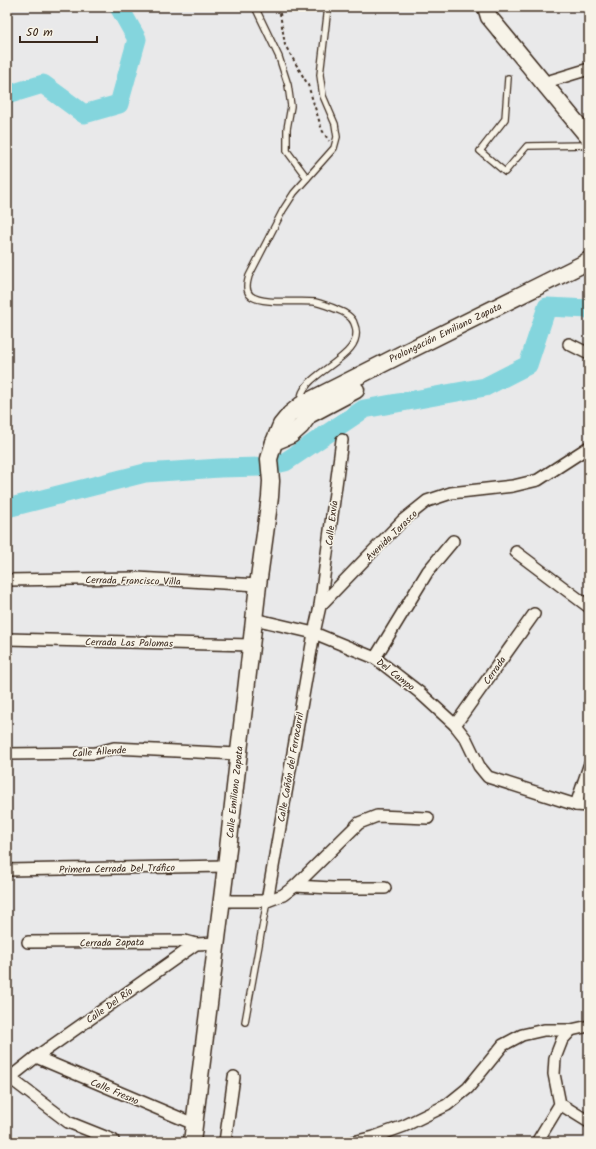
<svg xmlns="http://www.w3.org/2000/svg" width="596" height="1149" font-family="Kalam,sans-serif">
  <rect width="100%" height="100%" fill="#e9e9ea"/>
  <filter id="ink" filterUnits="userSpaceOnUse"><feTurbulence type="fractalNoise" baseFrequency=".025" numOctaves="2"/><feDisplacementMap in="SourceGraphic" scale="8" xChannelSelector="R" yChannelSelector="G"/><feConvolveMatrix kernelMatrix="1 2 1 2 8 2 1 2 1" color-interpolation-filters="sRGB"/></filter>
  <g filter="url(#ink)">
    <g fill="none" stroke-linecap="round" stroke-linejoin="round">
      <g stroke="#84d5dd" stroke-width="19">
        <path d="M7 95 43 84 84 114 119 104 137 39 119 7"/>
        <path d="M7 508 145 473 220 468 262 467 285 462 364 409 485 387 528 365 547 307 589 309"/>
      </g>
      <defs>
        <g id="lane">
          <path d="M255 7 279 57 288 85 291 106 287 129V151L307 178"/>
          <path d="M508 78 505 119 480 151 505 172 527 146 589 145"/>
          <path d="M301 403C296 372 370 359 354 323 352 317 344 312 338 310 331 307 323 304 315 302 299 300 263 305 251 296 245 291 247 283 249 276L283 210 294 193 334 148 337 137 335 124 323 96 320 75 328 7"/>
          <path d="M245 1022 267 901"/>
        </g>
        <g id="street">
          <path d="M543 83 589 69"/>
          <path d="M569 344 589 354"/>
          <path d="M516 552 589 607"/>
          <path d="M7 580 137 578 258 585"/>
          <path d="M320 606 342 440"/>
          <path d="M254 619 314 633 375 658 419 692 455 725 466 739 479 766 488 777 576 805 589 806"/>
          <path d="M7 639 251 645"/>
          <path d="M375 658 428 571 453 541"/>
          <path d="M455 725 534 614"/>
          <path d="M7 754 95 753 114 748 238 754"/>
          <path d="M576 805 589 766"/>
          <path d="M7 870 226 866"/>
          <path d="M295 886 332 888H385"/>
          <path d="M222 901H267L283 895 295 886 359 823 377 816 428 818"/>
          <path d="M267 901 314 633 320 606 402 521 427 501 451 493 513 486 538 480 589 447"/>
          <path d="M28 942 185 941 196 944"/>
          <path d="M36 1057 194 1124"/>
          <path d="M10 1078 68 1122 113 1140"/>
          <path d="M7 1080 36 1057 196 944 217 943"/>
          <path d="M560 1104 589 1122"/>
          <path d="M225 1142 234 1077"/>
          <path d="M353 1142 374 1137 404 1126 447 1105 468 1088 503 1045 522 1035 544 1030H571L589 1026"/>
          <path d="M537 1142 560 1104 554 1074 555 1058 562 1040 571 1030"/>
        </g>
        <g id="secondary">
          <path d="M486 7 489 17 589 138"/>
          <path d="M274 442 291 435 301 426 309 415 356 390"/>
          <path d="M192 1142 226 866 258 585 270 497 271 481 269 459 274 442 281 425 290 414 301 405 400 355 583 264 589 260"/>
        </g>
      </defs>
      <use href="#lane" stroke="#3b2a1e" stroke-width="8"/>
      <use href="#street" stroke="#3b2a1e" stroke-width="14"/>
      <use href="#secondary" stroke="#3b2a1e" stroke-width="19"/>
      <path stroke="#3b2a1e" stroke-width="2" stroke-dasharray="3 3" stroke-linecap="butt" d="M279 7 285 45 308 85 322 130 329 141"/>
      <use href="#lane" stroke="#f7f3e8" stroke-width="5.5"/>
      <use href="#street" stroke="#f7f3e8" stroke-width="11"/>
      <use href="#secondary" stroke="#f7f3e8" stroke-width="16"/>
    </g>
  </g>
  <g text-anchor="middle" stroke-width="3" stroke-linejoin="round" paint-order="stroke">
    <g font-size="10" fill="#3b2a1e" stroke="#f7f3e8">
      <text transform="translate(445 332) rotate(-26)" y="4">Prolongación Emiliano Zapata</text>
      <text transform="translate(331 523) rotate(-83)" y="4">Calle Exvía</text>
      <text transform="translate(391 535) rotate(-44)" y="4">Avenida Tarasco</text>
      <text transform="translate(133 580) rotate(1)" y="4">Cerrada Francisco Villa</text>
      <text transform="translate(129 642) rotate(1)" y="4">Cerrada Las Palomas</text>
      <text transform="translate(494 670) rotate(-55)" y="4">Cerrada</text>
      <text transform="translate(396 674) rotate(38)" y="4">Del Campo</text>
      <text transform="translate(99 751) rotate(-4)" y="4">Calle Allende</text>
      <text transform="translate(290 767) rotate(-80)" y="4">Calle Cañón del Ferrocarril</text>
      <text transform="translate(234 792) rotate(-84)" y="4">Calle Emiliano Zapata</text>
      <text transform="translate(117 868) rotate(-1)" y="4">Primera Cerrada Del Tráfico</text>
      <text transform="translate(112 942) rotate(-1)" y="4">Cerrada Zapata</text>
      <text transform="translate(109 1005) rotate(-35)" y="4">Calle Del Río</text>
      <text transform="translate(115 1091) rotate(23)" y="4">Calle Fresno</text>
    </g>
  </g>
  <rect width="596" height="1149" fill="none" stroke="#f7f3e8" stroke-width="24"/>
  <rect x="12" y="12" width="572" height="1125" fill="none" stroke="#3b2a1e" stroke-width="1.5" filter="url(#ink)"/>
  <path d="M20 36v6h77v-6" fill="none" stroke="#3b2a1e" stroke-width="2"/>
  <text x="26" y="36" font-size="12" fill="#3b2a1e" stroke="#f7f3e8" stroke-width="3" paint-order="stroke">50 m</text>
</svg>
